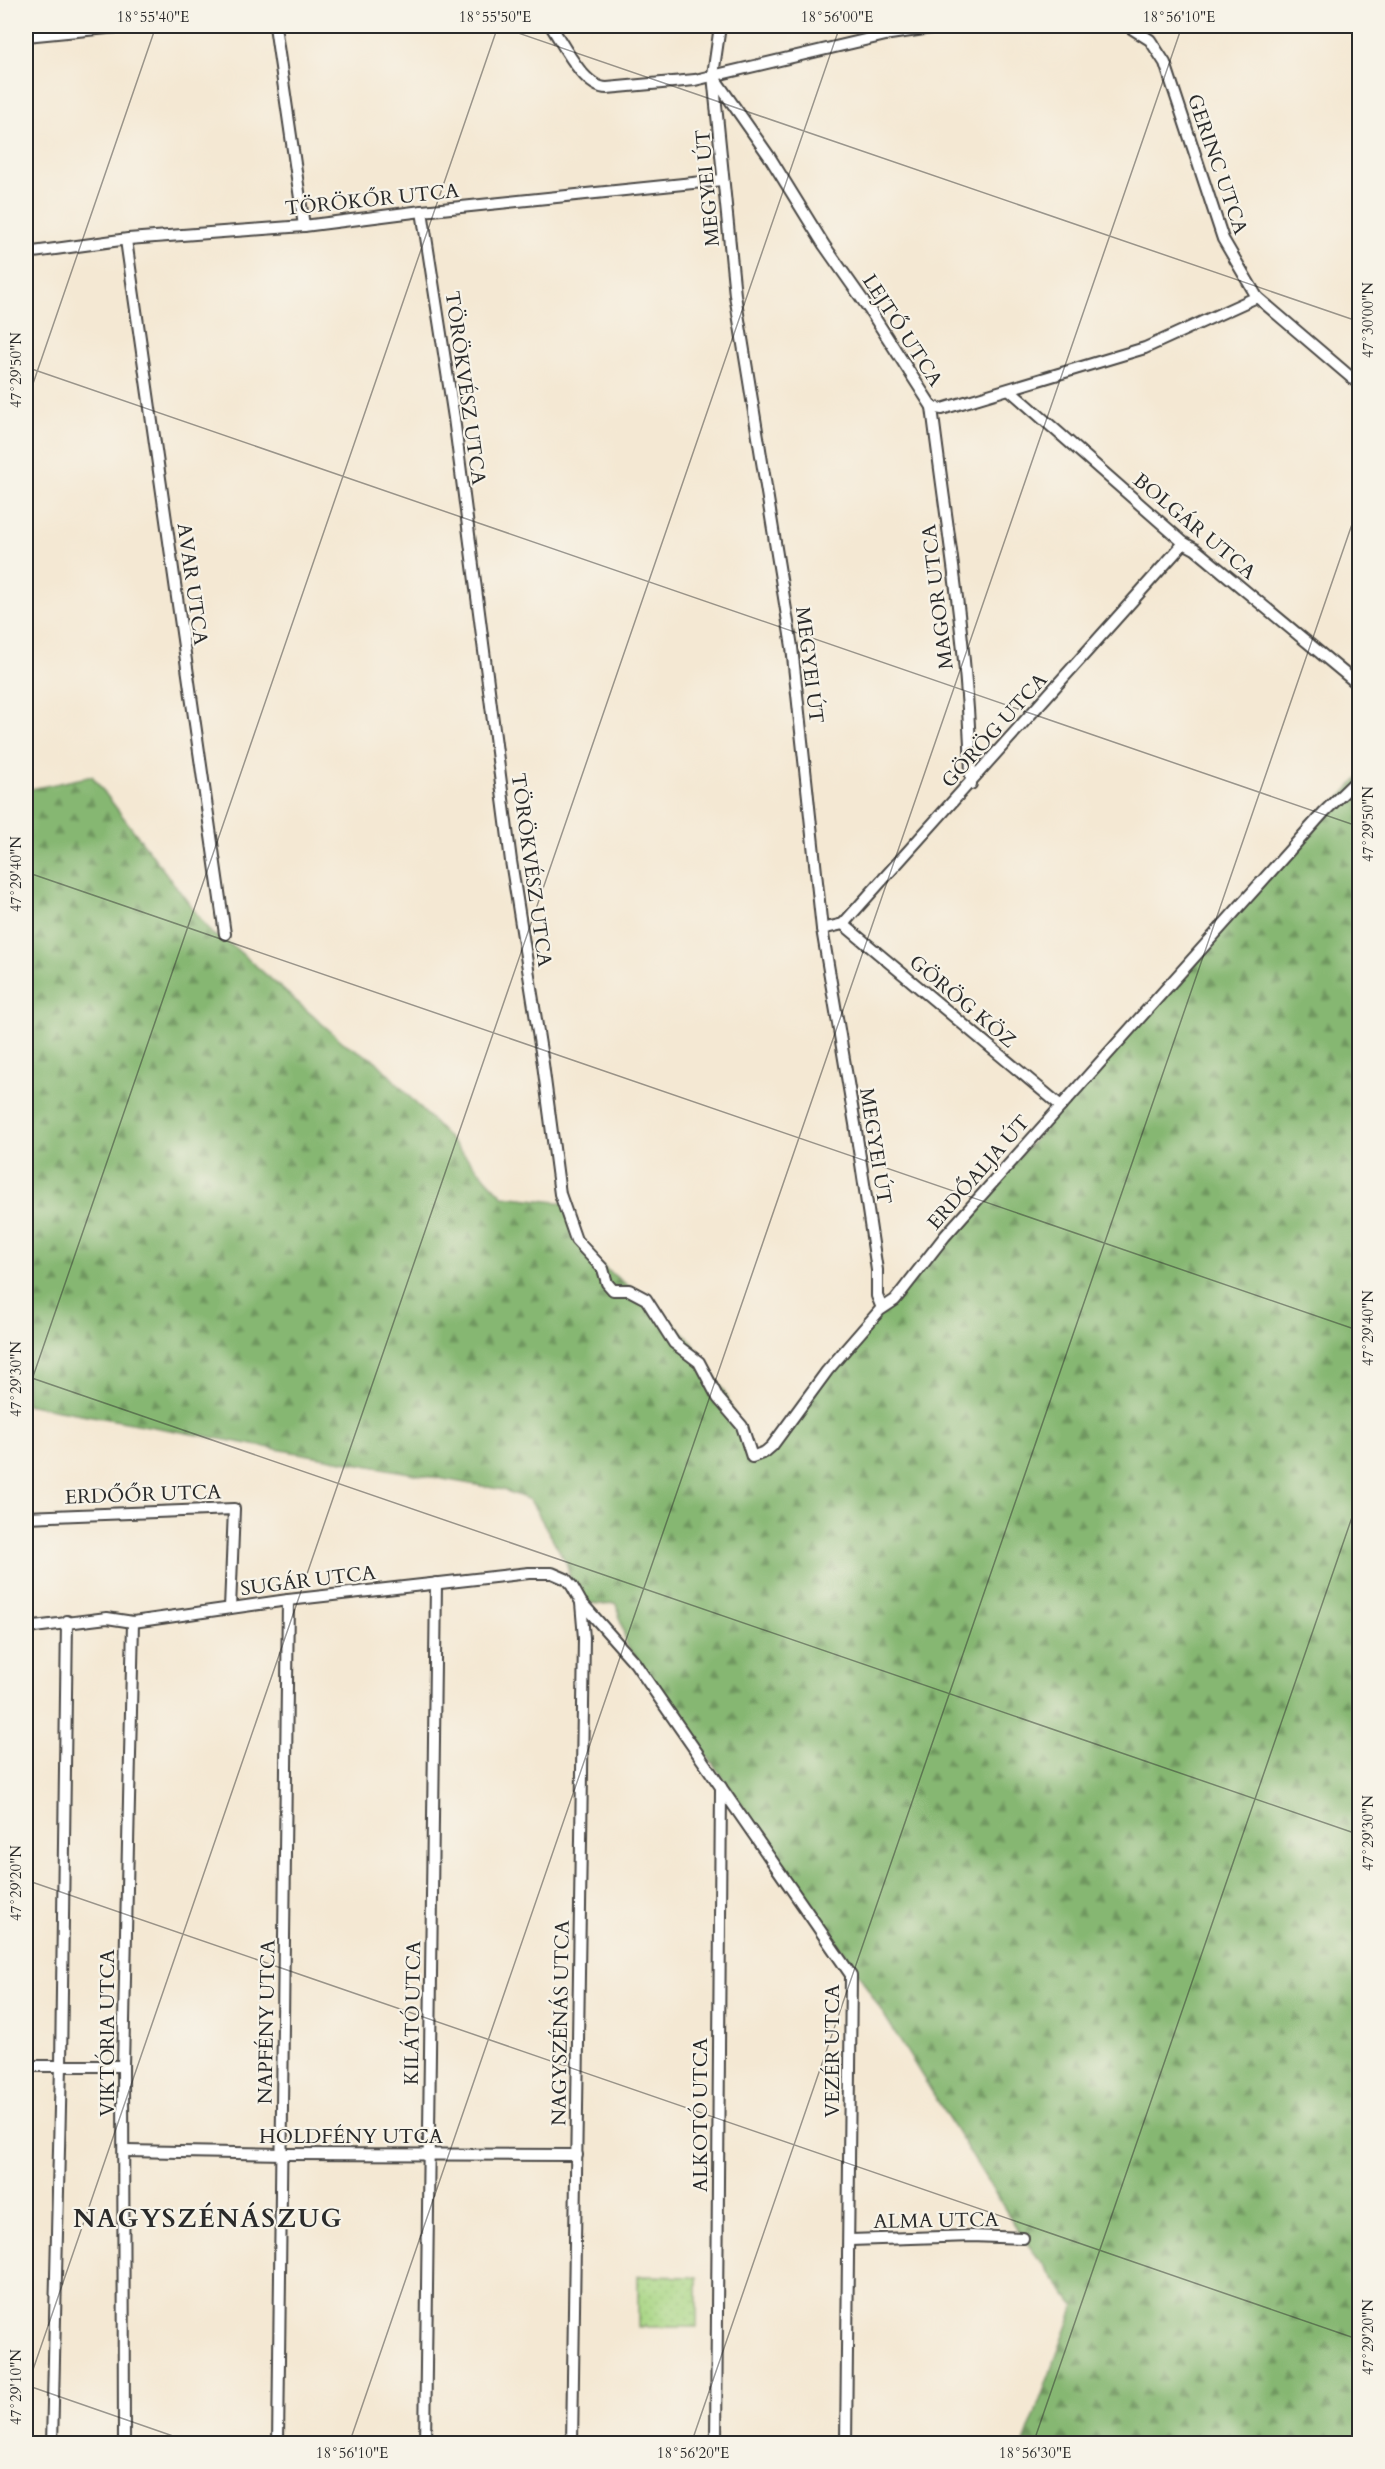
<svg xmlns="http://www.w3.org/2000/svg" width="1385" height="2469" font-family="Cardo,serif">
  <defs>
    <pattern id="grass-dots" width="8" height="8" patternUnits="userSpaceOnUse" patternTransform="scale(1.5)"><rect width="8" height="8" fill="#a8d684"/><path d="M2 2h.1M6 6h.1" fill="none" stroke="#91b872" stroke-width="1.8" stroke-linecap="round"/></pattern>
    <pattern id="forest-firs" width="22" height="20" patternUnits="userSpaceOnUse" patternTransform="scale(1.5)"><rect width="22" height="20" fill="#86b772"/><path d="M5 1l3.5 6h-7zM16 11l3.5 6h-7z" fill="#6e955e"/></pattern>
  </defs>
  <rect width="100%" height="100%" fill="#f7f3e8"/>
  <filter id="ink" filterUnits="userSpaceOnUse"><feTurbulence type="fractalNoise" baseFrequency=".0167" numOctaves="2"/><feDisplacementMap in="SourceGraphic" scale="12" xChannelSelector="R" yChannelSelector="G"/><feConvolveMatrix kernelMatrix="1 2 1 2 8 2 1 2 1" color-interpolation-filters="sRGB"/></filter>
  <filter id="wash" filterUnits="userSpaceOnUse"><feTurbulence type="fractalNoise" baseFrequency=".008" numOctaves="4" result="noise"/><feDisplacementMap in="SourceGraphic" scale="24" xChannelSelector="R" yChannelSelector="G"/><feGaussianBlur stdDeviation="1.35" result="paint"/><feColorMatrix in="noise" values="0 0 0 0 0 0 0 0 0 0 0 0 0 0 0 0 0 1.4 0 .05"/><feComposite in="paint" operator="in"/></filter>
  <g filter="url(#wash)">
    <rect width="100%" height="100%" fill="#f4e8d3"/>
    <path fill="url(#grass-dots)" stroke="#6a8058" stroke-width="1.5" d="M638 2276 697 2277V2327H638Z"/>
    <path fill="url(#forest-firs)" stroke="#58714e" stroke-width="1.5" d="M92 776 212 934 233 946 344 1043 376 1061 503 1196 565 1203 570 1222 592 1259 656 1306 691 1341 725 1393 753 1457 760 1455 827 1371 1359 777V2443H1024L1075 2306 1023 2238 856 1970 732 1790 627 1646 616 1603 600 1604 581 1602 572 1586 566 1562 530 1500 504 1490 26 1404V790Z"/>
  </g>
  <g filter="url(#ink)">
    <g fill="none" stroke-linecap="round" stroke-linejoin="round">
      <defs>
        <g id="minor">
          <path d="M275 26 304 226"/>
          <path d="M551 26C563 44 584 88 607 88L695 80 890 34 938 27"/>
          <path d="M720 26 713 75 735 295 792 647 822 929 855 1124 877 1270V1296L882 1308"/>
          <path d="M1128 26 1150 40 1165 63 1223 239 1257 297 1360 385"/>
          <path d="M26 36 128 26"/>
          <path d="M713 76 769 156 824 245 869 309 932 407 942 409 1145 348 1257 297"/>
          <path d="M422 211 454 418 511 861 543 1064 560 1194 576 1240 603 1269 607 1283 613 1290H629L646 1299 674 1343 699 1362 718 1398 742 1426 752 1457 765 1452 772 1446 827 1371 880 1310 895 1300 945 1236 1324 812 1360 777"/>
          <path d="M126 240 225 934"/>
          <path d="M26 253 128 239 304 226 422 211 722 180"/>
          <path d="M1010 390 1184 543 1195 549 1360 686"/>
          <path d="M932 407C947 532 970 658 971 784"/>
          <path d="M843 924 1061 1106"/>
          <path d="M822 929 843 924 1184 543"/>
          <path d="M26 1517 234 1509 230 1608"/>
          <path d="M26 1628 107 1618 133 1622 288 1600 529 1573H552L566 1579 572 1586 581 1602 635 1663 851 1975 846 2444"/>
          <path d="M26 2066H123"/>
          <path d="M125 2151 283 2154 577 2155"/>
          <path d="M850 2240 972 2236 1023 2238"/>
          <path d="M52 2444 61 2065 67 1621"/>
          <path d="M124 2444 123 2066 133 1622"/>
          <path d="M278 2444 288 1600"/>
          <path d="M425 2444 436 1583"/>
          <path d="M572 2444 584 1638 581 1603"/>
          <path d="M716 2444 721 1787"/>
        </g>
      </defs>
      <use href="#minor" stroke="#494744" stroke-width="14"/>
      <use href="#minor" stroke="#fff" stroke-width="10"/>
    </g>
  </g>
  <path fill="none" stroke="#2b2b2b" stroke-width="1.5" stroke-opacity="0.45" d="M498 26 1360 322M26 367 1360 827M26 404 156 26M26 872 1360 1331M26 1376 1360 1835M26 1397 498 26M26 1880 1360 2340M26 2385 196 2444M26 2390 840 26M349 2444 1182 26M691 2444 1360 501M1033 2444 1360 1494"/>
  <g text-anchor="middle" stroke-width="4.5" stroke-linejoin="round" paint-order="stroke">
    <g font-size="20" fill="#2b2b2b" stroke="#f7f3e8">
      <text transform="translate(1218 164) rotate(71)" y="7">GERINC UTCA</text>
      <text transform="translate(707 188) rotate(-95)" y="7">MEGYEI ÚT</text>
      <text transform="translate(372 199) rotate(-6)" y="7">TÖRÖKŐR UTCA</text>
      <text transform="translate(903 330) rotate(57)" y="7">LEJTŐ UTCA</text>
      <text transform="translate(466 388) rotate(82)" y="7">TÖRÖKVÉSZ UTCA</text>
      <text transform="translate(1195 526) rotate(40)" y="7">BOLGÁR UTCA</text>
      <text transform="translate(193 584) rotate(82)" y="7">AVAR UTCA</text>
      <text transform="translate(937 597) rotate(-97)" y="7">MAGOR UTCA</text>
      <text transform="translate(810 665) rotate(83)" y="7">MEGYEI ÚT</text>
      <text transform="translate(994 730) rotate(-48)" y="7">GÖRÖG UTCA</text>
      <text transform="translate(532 870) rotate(82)" y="7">TÖRÖKVÉSZ UTCA</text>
      <text transform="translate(963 1001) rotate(40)" y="7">GÖRÖG KÖZ</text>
      <text transform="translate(876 1146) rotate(81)" y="7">MEGYEI ÚT</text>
      <text transform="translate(978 1172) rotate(-49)" y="7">ERDŐALJA ÚT</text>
      <text transform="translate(143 1494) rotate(-2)" y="7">ERDŐŐR UTCA</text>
      <text transform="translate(308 1580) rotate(-7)" y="7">SUGÁR UTCA</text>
      <text transform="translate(412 2013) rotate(-89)" y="7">KILÁTÓ UTCA</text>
      <text transform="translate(266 2022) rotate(-89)" y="7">NAPFÉNY UTCA</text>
      <text transform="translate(560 2023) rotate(-89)" y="7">NAGYSZÉNÁS UTCA</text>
      <text transform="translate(107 2033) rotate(-90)" y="7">VIKTÓRIA UTCA</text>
      <text transform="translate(832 2051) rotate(-90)" y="7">VEZÉR UTCA</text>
      <text transform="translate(700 2115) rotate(-90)" y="7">ALKOTÓ UTCA</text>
      <text x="351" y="2143">HOLDFÉNY UTCA</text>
      <text transform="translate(936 2220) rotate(-1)" y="7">ALMA UTCA</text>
    </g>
    <g font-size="26" font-weight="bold" letter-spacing="1.5" fill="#2b2b2b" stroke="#f7f3e8">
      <text x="208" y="2227">NAGYSZÉNÁSZUG</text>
    </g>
  </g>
  <rect width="1385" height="2469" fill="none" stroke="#f7f3e8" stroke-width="66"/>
  <rect x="33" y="33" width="1319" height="2403" fill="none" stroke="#2b2b2b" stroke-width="2"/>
  <g font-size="15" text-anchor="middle" fill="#2b2b2b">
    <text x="153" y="22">18°55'40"E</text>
    <text x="495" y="22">18°55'50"E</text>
    <text x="837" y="22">18°56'00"E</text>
    <text x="1179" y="22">18°56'10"E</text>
    <text transform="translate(1368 320) rotate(-90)" y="5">47°30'00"N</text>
    <text transform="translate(16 370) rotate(-90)" y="5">47°29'50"N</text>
    <text transform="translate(1368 824) rotate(-90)" y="5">47°29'50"N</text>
    <text transform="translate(16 874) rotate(-90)" y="5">47°29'40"N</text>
    <text transform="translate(1368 1328) rotate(-90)" y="5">47°29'40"N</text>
    <text transform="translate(16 1379) rotate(-90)" y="5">47°29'30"N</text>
    <text transform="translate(1368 1833) rotate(-90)" y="5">47°29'30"N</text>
    <text transform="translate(16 1883) rotate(-90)" y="5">47°29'20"N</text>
    <text transform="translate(1368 2337) rotate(-90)" y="5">47°29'20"N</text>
    <text transform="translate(16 2387) rotate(-90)" y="5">47°29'10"N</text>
    <text x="352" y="2458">18°56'10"E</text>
    <text x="693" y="2458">18°56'20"E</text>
    <text x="1035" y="2458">18°56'30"E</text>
  </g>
</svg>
